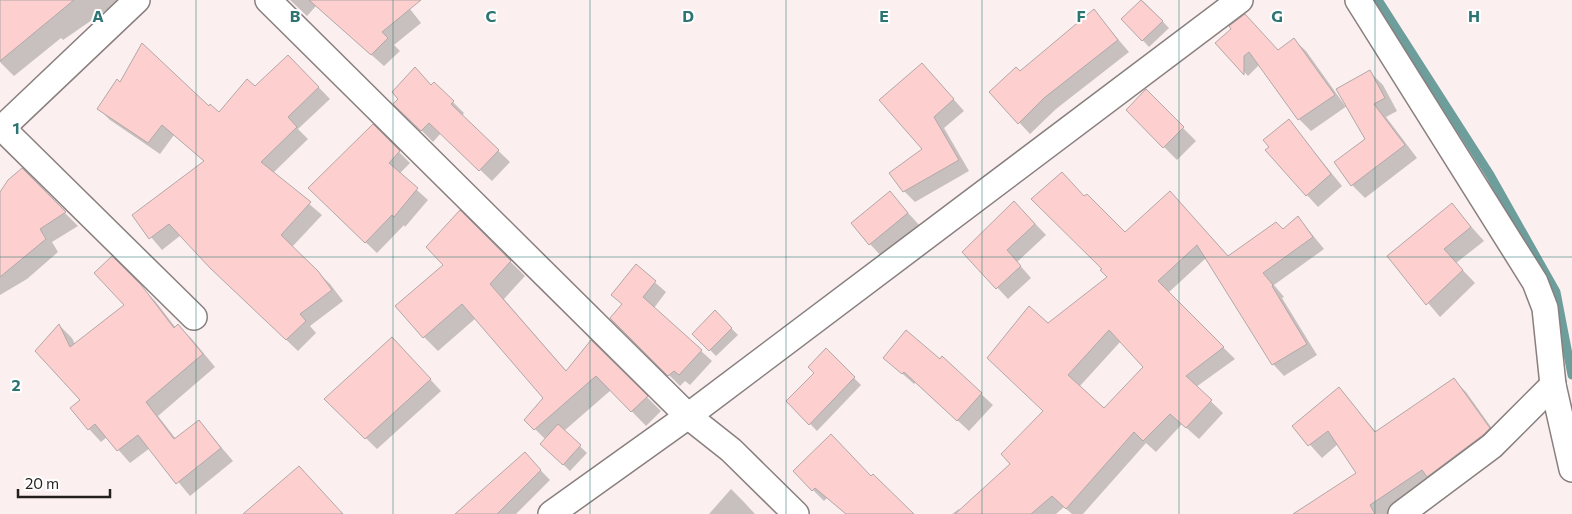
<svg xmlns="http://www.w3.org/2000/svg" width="1572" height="514" font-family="Commissioner,sans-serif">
  <rect width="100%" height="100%" fill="#fbf0ef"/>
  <g fill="#0003" fill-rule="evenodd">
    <path d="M0 0H121L63 40 61 38 14 76 0 62Z"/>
    <path d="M290 0H403L421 23 394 45 400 51 384 66 316 6 307 16Z"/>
    <path d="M1143 1 1169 28 1149 47 1123 19Z"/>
    <path d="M1094 11 1129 52 1056 109 1030 134 991 92 1020 72Z"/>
    <path d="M1294 40 1306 51 1346 107 1370 72 1383 85 1397 111 1386 117 1417 158 1365 198 1352 185 1366 139 1347 106 1311 131 1299 119 1259 65 1248 76 1217 43 1279 51Z"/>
    <path d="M300 68 330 99 298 129 308 139 273 173 322 215 292 247 330 284 343 301 310 326 316 333 298 351 223 280 181 235 162 250 133 216 205 162 174 135 160 154 110 120 99 109 121 84 209 108 219 113 255 88Z"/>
    <path d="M933 76 964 111 944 128 969 171 915 202 904 191 924 150Z"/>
    <path d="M432 86 453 102 464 113 462 116 510 162 492 181 441 133 433 142 395 104Z"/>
    <path d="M1146 91 1196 141 1177 160 1127 110Z"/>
    <path d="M1289 121 1342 186 1318 207 1307 195Z"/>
    <path d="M373 126 410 163 399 174 428 200 405 227 404 225 377 253 320 199Z"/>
    <path d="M22 170 78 226 52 242 58 252 27 279 0 295V194Z"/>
    <path d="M890 193 920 226 882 257 870 244Z"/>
    <path d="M1085 197 1125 234 1182 205 1229 257 1283 231 1298 217 1324 249 1274 285 1284 297 1282 298 1317 355 1284 376 1273 364 1206 258 1168 293 1235 359 1196 387 1223 413 1199 439 1182 424 1156 452 1146 443 1083 514H1072L1064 507 1056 514H952L959 509 960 511 1012 464 1045 411 1048 324 1109 277 1104 269ZM1121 341 1145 367 1104 409 1079 387Z"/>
    <path d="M1452 205 1484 241 1456 263 1475 283 1440 317 1389 257Z"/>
    <path d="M460 212 525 276 504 299 567 372 591 342 661 411 646 426 611 390 564 431 587 453 570 471 542 444 546 440 526 420 545 398 476 318 438 351 424 337Z"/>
    <path d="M1025 213 1046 235 1017 262 1031 278 1008 299 964 252Z"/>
    <path d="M112 258 155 301 176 328 178 326 191 338 215 367 158 416 176 439 199 421 233 461 190 496 150 448 130 463 107 437 101 442 89 429 59 325 72 338 75 344 126 305Z"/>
    <path d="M636 266 666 292 654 308 712 361 690 385 685 381 680 386 612 318 623 305Z"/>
    <path d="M715 312 738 335 716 356 694 334Z"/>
    <path d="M403 350 441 391 377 449 326 399Z"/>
    <path d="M826 350 861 385 817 431 788 401 816 373Z"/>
    <path d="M942 358 993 405 969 431 916 382 914 384 896 368 940 360Z"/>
    <path d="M1454 380 1466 392 1501 441 1387 514H1293L1357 474 1338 444 1322 458 1293 426 1339 389 1376 432Z"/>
    <path d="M525 454 550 480 516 514H457Z"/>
    <path d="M794 471 872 477 912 514H846L827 498 824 501Z"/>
    <path d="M731 489 743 501 755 514H709Z"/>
  </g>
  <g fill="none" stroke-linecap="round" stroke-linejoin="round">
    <path stroke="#6d9e9c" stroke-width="9" d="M1378 0 1490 175 1556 292 1572 375"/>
  </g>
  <g fill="#fdcfce" stroke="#b2a8a8" fill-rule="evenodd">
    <path d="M0 0H74L0 61Z"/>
    <path d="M309 0H421L382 32 388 38 371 55Z"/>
    <path d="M1141 0 1163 21 1142 41 1121 19Z"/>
    <path d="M1094 9 1118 40 1044 98 1018 124 989 92 1016 67 1020 71Z"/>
    <path d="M1245 14 1278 50 1294 38 1335 95 1298 120 1249 52 1244 56V75L1215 43 1231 29 1229 26Z"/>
    <path d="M142 43 209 106 210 104 219 112 247 79 255 86 288 55 319 87 288 117 297 127 261 162 311 202 281 235 318 271 332 290 300 314 306 321 286 340 210 268 169 224 149 239 132 215 204 161 162 125 148 143 97 109 117 79 120 82Z"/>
    <path d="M922 63 954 99 934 117 959 160 903 192 889 173 922 149 879 100Z"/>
    <path d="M415 67 431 85 434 82 454 101 451 104 499 150 479 171 429 123 421 131 393 104 398 99 392 92Z"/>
    <path d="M1370 70 1385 98 1374 104 1405 145 1351 186 1334 162 1365 139 1336 89Z"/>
    <path d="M1146 89 1184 127 1163 148 1126 110Z"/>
    <path d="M1289 119 1331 174 1306 196 1265 150 1269 147 1263 140Z"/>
    <path d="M373 124 400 151 389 163 418 188 394 217 392 215 365 243 308 188Z"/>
    <path d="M22 168 66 212 40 229 46 239 0 277V192L8 180Z"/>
    <path d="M1062 172 1084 196 1087 194 1125 232 1170 191 1228 256 1276 222 1283 229 1298 216 1313 237 1263 273 1273 285 1272 286 1307 344 1272 365 1197 245 1158 281 1224 347 1186 376 1212 400 1186 428 1170 414 1143 441 1134 432 1066 509 1052 496 1031 514H955L1010 464 1001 454 1043 411 987 358 1029 306 1048 323 1107 277 1100 270 1102 269 1031 199ZM1109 330 1143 367 1104 408 1068 375Z"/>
    <path d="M890 191 908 213 869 245 851 223Z"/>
    <path d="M1014 201 1035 224 1007 250 1021 266 996 289 962 252Z"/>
    <path d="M1452 203 1471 227 1444 249 1463 270 1426 305 1387 256Z"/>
    <path d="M460 210 511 261 490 284 566 371 591 340 648 396 631 412 596 376 534 430 524 420 543 398 462 304 423 338 395 306 443 265 426 247Z"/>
    <path d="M112 256 142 286 174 328 178 324 203 354 146 402 174 439 199 420 221 448 176 484 138 435 117 451 95 424 88 430 70 408 80 400 35 351 59 324 70 347 124 305 94 273Z"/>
    <path d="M636 264 656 281 643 297 702 350 679 375 674 371 668 376 610 318 622 304 611 295Z"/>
    <path d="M715 310 732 328 709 351 692 334Z"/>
    <path d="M906 330 940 359 942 356 982 393 957 421 904 372 902 374 883 358Z"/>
    <path d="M392 337 431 379 365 439 324 399Z"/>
    <path d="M826 348 855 377 809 425 786 401 814 373 808 367Z"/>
    <path d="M1454 378 1490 428 1483 435 1427 477 1422 470 1370 505 1375 514H1293L1356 473 1328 431 1308 446 1292 426 1339 387 1375 432Z"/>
    <path d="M558 424 581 445 563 465 540 444Z"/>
    <path d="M831 434 871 476 873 474 914 514H846L815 488 812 491 793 471Z"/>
    <path d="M525 452 541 470 497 514H455Z"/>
    <path d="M299 466 343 514H243Z"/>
  </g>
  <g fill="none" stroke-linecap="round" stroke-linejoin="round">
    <defs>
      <g id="minor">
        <path d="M268 0 688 416 731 450 796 514"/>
        <path d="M1358 0 1535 282 1545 308 1553 385 1572 469"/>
        <path d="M2 128 194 317"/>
        <path d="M0 130 137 0"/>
        <path d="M551 514 688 416 1240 0"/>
        <path d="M1401 514 1492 446 1553 385"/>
      </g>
    </defs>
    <use href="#minor" stroke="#897f7f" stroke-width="28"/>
    <use href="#minor" stroke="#fff" stroke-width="25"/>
  </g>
  <path fill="none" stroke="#2c7573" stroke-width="1" stroke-opacity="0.55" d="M196 0V514M393 0V514M590 0V514M786 0V514M982 0V514M1179 0V514M1375 0V514M0 257H1572"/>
  <g font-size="16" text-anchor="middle" font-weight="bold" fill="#2c7573" stroke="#fff" stroke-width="4" stroke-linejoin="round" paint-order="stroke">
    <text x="98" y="22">A</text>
    <text x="295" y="22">B</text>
    <text x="491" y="22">C</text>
    <text x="688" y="22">D</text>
    <text x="884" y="22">E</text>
    <text x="1081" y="22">F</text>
    <text x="1277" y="22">G</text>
    <text x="1474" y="22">H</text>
    <text x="16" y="134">1</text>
    <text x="16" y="391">2</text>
  </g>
  <path d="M18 489v8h92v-8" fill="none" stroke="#231f1f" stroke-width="2.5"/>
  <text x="25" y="489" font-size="15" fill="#231f1f" stroke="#ffffff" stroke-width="4" paint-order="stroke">20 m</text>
</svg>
